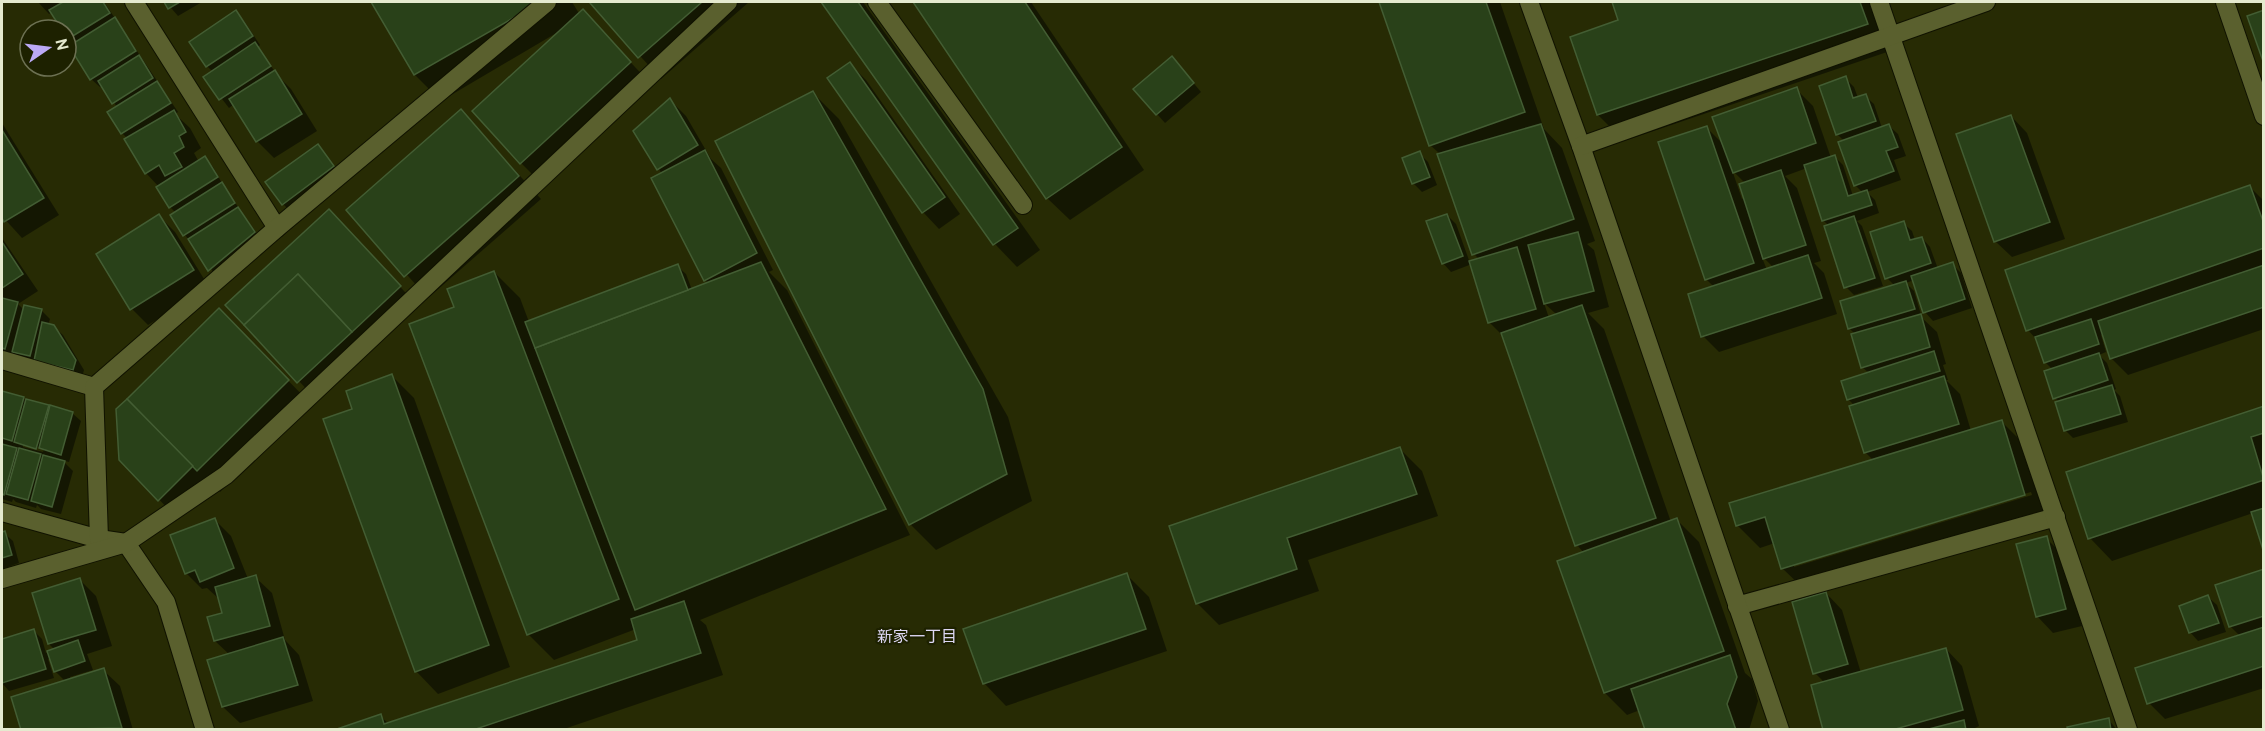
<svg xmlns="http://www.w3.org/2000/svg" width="2265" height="731" font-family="Overpass,'Noto Sans JP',sans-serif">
  <rect width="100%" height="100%" fill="#272b04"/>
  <g fill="#0007" fill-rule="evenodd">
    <path d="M38 2H104L178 112 175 114 190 128 201 148 194 153 199 162 205 158 213 167 224 187 262 241 218 278 185 235 172 215 176 213 170 207 159 187 146 173 127 138 122 133 117 107 103 86 100 87 91 79 75 44 66 34V30H64L53 12 49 14Z"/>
    <path d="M166 2H202L178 16Z"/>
    <path d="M373 2H572L580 15 583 12 652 85 543 185 521 163 558 32 441 101 415 75Z"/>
    <path d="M593 2H749L661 79 592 3Z"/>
    <path d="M822 2H863L1040 250 1017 267 995 244Z"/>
    <path d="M915 2H1031L1144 170 1070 220 1047 198Z"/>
    <path d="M1381 2H1500L1544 129 1562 148 1595 241 1587 244 1594 250 1609 307 1588 313 1604 329 1671 522 1677 520 1699 542 1745 673 1752 679 1758 701 1749 730H1647L1640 710 1627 715 1605 693 1584 553 1577 545 1505 338 1489 322 1472 264 1451 272 1443 263 1447 215 1456 224 1470 263 1480 260 1474 254 1439 153 1430 145ZM1544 303 1555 313 1557 315 1549 318Z"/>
    <path d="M1613 2H1876L1893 50 1624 141 1598 115 1620 21Z"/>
    <path d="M235 12 244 21 260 45 258 47 277 75 291 89 317 131 274 158 257 141 234 104 229 108 205 77 213 72 207 66Z"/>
    <path d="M850 64 866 80 960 214 939 229 923 212Z"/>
    <path d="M1180 67 1201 92 1165 123 1157 114Z"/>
    <path d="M1845 78 1854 87 1858 98 1865 96 1874 104 1882 128 1889 126 1898 134 1906 156 1894 160 1901 180 1867 192 1875 200 1879 213 1857 221 1862 226 1883 286 1854 295 1846 287 1829 226 1823 220 1807 168 1785 176 1797 188 1821 261 1814 263 1824 273 1837 314 1719 352 1703 336 1714 287 1706 279 1707 128 1725 146 1796 89 1813 106 1831 158 1835 157 1843 165 1853 196 1863 193 1855 185 1845 142 1837 134ZM1732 170 1745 183V198L1742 199ZM1761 255 1774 268 1767 270Z"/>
    <path d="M813 93 839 119 1008 417 1032 501 936 550 910 524Z"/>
    <path d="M670 100 686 116 711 159 721 168 773 270 769 272 787 290 910 535 700 620 706 625 723 675 561 730H339L380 716 389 724 639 641 636 629 554 660 528 634 456 308 494 272 520 298 529 322 677 266 686 274 692 290 709 284 705 280 662 174 635 131Z"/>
    <path d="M461 111 541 199 428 298 348 210Z"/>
    <path d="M2011 116 2027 133 2065 239 2012 257 1995 241Z"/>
    <path d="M2 123 59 215 22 238 2 216Z"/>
    <path d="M318 146 341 175 291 212 283 204Z"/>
    <path d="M1419 153 1428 162 1437 185 1422 192 1413 183Z"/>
    <path d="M2249 186 2264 201V329L2128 375 2111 358 2103 334 2101 335 2106 352 2099 355 2107 363 2116 389 2114 390 2120 396 2128 422 2073 438 2065 430 2059 402 2055 398 2053 370 2045 362 2037 340 2028 330Z"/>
    <path d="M159 216 175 232 209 287 148 325 132 309 98 255Z"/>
    <path d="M1903 223 1912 231 1915 240 1922 238 1930 247 1938 269 1952 264 1961 273 1972 308 1933 321 1925 312 1914 280 1906 283 1914 291 1922 318 1937 332 1946 364 1943 365 1948 380H1946L1960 394 1971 431 2002 422 2024 444 2046 518 1805 590 1782 568 1775 543 1760 548 1738 526 1731 504 1874 461 1865 452 1855 406 1848 399 1869 373 1862 367 1856 335 1850 329 1842 302 1895 286 1887 278ZM2031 492 2032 495 1794 567V563Z"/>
    <path d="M345 227 416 304 315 398 227 305Z"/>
    <path d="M2 238 38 291 18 304 24 310H41L50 319 48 325 54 327 63 335 84 370 82 377 22 360 15 352 14 356 2 353Z"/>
    <path d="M241 332 310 403 220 492 210 482 175 516 121 460Z"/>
    <path d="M392 376 414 398 510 667 438 694 416 671 354 409Z"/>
    <path d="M2 389 6 394 24 399 27 402 72 413 81 421 69 462 62 460 73 471 61 514 41 509 37 505 36 508 16 502 13 499 12 502 2 499ZM23 443 44 449 43 452 23 447Z"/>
    <path d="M2264 407V548L2253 513 2112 561 2090 538Z"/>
    <path d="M1400 449 1422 471 1438 516 1308 560 1319 591 1219 625 1197 603Z"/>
    <path d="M214 519 231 536 248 579 255 577 272 593 285 640 299 655 313 701 240 723 223 707 230 655 215 641 209 618 224 614 219 597 218 598 207 588 202 589 186 573Z"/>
    <path d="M2 533H4L13 541 19 563 2 569Z"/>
    <path d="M2046 538 2062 554 2082 626 2053 633 2037 616Z"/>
    <path d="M2264 571V688L2165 719 2149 703 2240 636 2230 626Z"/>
    <path d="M1127 575 1149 597 1167 651 1006 706 984 683Z"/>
    <path d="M80 580 96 596 112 646 87 654 93 670 70 677 71 680 103 670 120 686 133 730H22L66 682 55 671 51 659H48L54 678 9 691 2 683V641L34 631 42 639 46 653 55 650 49 644Z"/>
    <path d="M1826 593 1842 610 1861 673 1946 649 1962 666 1979 726 1971 730H1825V683L1815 673Z"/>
    <path d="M2208 597 2217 605 2226 632 2198 641 2190 632Z"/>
    <path d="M2109 720 2117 730H2069Z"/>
  </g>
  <g fill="#294119" stroke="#435d33" stroke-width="1.5">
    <path d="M63 2H103L110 13 68 39 66 30H62L49 10Z"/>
    <path d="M164 2H180L168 9Z"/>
    <path d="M371 2H541L414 75Z"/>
    <path d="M591 2H702L638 58 590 3Z"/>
    <path d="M821 2H858L1018 228 993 245Z"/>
    <path d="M913 2H1025L1122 147 1046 199Z"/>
    <path d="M1379 2H1486L1525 112 1429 146Z"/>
    <path d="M1612 2H1860L1868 24 1597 115 1570 37 1618 20Z"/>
    <path d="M583 9 631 62 520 164 472 111Z"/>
    <path d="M236 10 253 36 206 67 189 42Z"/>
    <path d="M2264 10V64L2247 16Z"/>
    <path d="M115 17 136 51 90 80 69 46Z"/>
    <path d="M255 42 271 66 219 100 203 77Z"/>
    <path d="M139 55 153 78 112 104 98 81Z"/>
    <path d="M1172 56 1194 83 1156 115 1133 89Z"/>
    <path d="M850 62 945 197 922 213 827 78Z"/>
    <path d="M275 70 302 114 256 142 229 99Z"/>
    <path d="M1846 76 1853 98 1866 94 1876 121 1836 135 1819 86Z"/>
    <path d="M157 81 171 103 121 134 107 112Z"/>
    <path d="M1797 87 1816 143 1733 173 1712 117Z"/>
    <path d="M813 91 983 389 1007 474 909 525 715 141Z"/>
    <path d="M670 98 698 145 657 170 633 131Z"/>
    <path d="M461 109 519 176 404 277 346 210Z"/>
    <path d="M174 110 186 132 179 136 184 147 174 153 182 167 165 176 159 165 145 174 124 139Z"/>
    <path d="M2011 115 2050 222 1994 242 1956 134Z"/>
    <path d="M1541 124 1574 219 1472 255 1437 154Z"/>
    <path d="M1889 124 1898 147 1886 151 1894 171 1854 186 1838 142Z"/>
    <path d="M1707 126 1754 263 1705 280 1658 142Z"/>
    <path d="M2 130 44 198 4 222 2 218Z"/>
    <path d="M318 144 334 166 282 205 265 182Z"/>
    <path d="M705 150 757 253 704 281 651 178Z"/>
    <path d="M1420 151 1430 177 1412 184 1402 158Z"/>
    <path d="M1835 155 1848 196 1867 190 1872 205 1822 221 1804 165Z"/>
    <path d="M205 156 218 177 169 208 156 187Z"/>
    <path d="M1781 170 1806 245 1763 259 1739 184Z"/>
    <path d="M222 182 235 203 183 236 170 215Z"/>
    <path d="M2250 185 2264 224V248L2026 331 2005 270Z"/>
    <path d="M238 207 255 232 208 271 188 239Z"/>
    <path d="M329 209 401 286 352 332 298 274 244 325 225 305Z"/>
    <path d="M159 214 194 270 130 310 96 254Z"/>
    <path d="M1447 214 1463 256 1442 264 1426 221Z"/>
    <path d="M1854 216 1875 278 1844 288 1824 226Z"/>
    <path d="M1904 221 1910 240 1922 237 1931 263 1885 279 1870 232Z"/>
    <path d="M1578 232 1594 291 1544 304 1528 245Z"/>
    <path d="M2 242 23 274 2 288Z"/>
    <path d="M1517 247 1536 309 1488 323 1469 261Z"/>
    <path d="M1808 255 1822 298 1701 337 1688 294Z"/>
    <path d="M761 262 886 509 635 610 535 348Z"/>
    <path d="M1953 262 1965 299 1923 313 1911 276Z"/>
    <path d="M678 264 688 290 535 348 525 322Z"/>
    <path d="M2264 265V307L2110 359 2098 321Z"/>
    <path d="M494 271 619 599 527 635 409 324 454 307 447 289Z"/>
    <path d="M298 274 352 332 297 383 244 325Z"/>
    <path d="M1906 281 1915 309 1848 329 1840 301Z"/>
    <path d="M2 298 18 302 5 349 2 348Z"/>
    <path d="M24 305 42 309 30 356 12 352Z"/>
    <path d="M1582 305 1656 518 1575 546 1501 333Z"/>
    <path d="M219 308 289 380 197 471 127 399Z"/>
    <path d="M1921 314 1930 347 1861 368 1851 334Z"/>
    <path d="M2091 319 2099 344 2044 363 2035 337Z"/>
    <path d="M42 322 54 325 76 360 73 370 34 361Z"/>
    <path d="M1934 351 1940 371 1847 400 1841 381Z"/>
    <path d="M2099 353 2108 380 2053 399 2044 371Z"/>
    <path d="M392 374 489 645 415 672 323 419 352 409 346 391Z"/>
    <path d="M1944 376 1959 424 1864 453 1849 406Z"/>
    <path d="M2112 385 2121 414 2064 431 2055 402Z"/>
    <path d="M2 391 24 397 12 441 2 438Z"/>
    <path d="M26 399 49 405 36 449 14 442Z"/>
    <path d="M127 399 193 466 158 501 119 460 116 409Z"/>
    <path d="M50 405 73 412 61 455 39 448Z"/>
    <path d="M2264 406V433L2251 437 2264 480 2088 539 2066 472Z"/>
    <path d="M2002 420 2025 495 1781 569 1765 517 1736 526 1729 503Z"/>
    <path d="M2 444 17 448 4 495 2 494Z"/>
    <path d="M1400 447 1417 494 1287 538 1297 569 1196 604 1169 526Z"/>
    <path d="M19 448 41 454 28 500 6 494Z"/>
    <path d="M43 455 65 461 52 507 31 501Z"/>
    <path d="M2264 508V553L2251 512Z"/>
    <path d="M215 518 234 568 200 582 195 570 185 574 170 535Z"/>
    <path d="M1677 518 1724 651 1604 693 1557 561Z"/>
    <path d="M5 531 12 555 2 558V532Z"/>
    <path d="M2047 536 2066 609 2036 617 2016 544Z"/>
    <path d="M2264 569V616L2229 627 2215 585Z"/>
    <path d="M1127 573 1146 629 983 684 963 629Z"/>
    <path d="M256 575 270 626 214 641 207 617 222 613 215 587Z"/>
    <path d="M80 578 96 630 48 644 32 593Z"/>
    <path d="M1826 592 1848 664 1813 674 1792 602Z"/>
    <path d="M2208 595 2219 623 2189 633 2179 606Z"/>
    <path d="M684 601 701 653 473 730H334L381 714 384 724 637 640 631 619Z"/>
    <path d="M2264 627V666L2147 704 2135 668Z"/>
    <path d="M34 629 46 669 2 683V639Z"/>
    <path d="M283 637 298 685 222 707 207 660Z"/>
    <path d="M78 640 85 661 54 672 47 651Z"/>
    <path d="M1946 648 1963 710 1892 730H1823L1811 685Z"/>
    <path d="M1730 655 1737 677 1727 704 1736 730H1645L1631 689Z"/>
    <path d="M104 668 122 728 21 730 11 697Z"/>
    <path d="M2109 718 2111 730H2068L2067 727Z"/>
    <path d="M1964 720 1966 730H1925Z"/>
  </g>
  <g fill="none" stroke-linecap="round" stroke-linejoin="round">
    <defs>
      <g id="lane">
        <path d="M877 2 1023 205"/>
        <path d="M1737 606 2056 517"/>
      </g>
      <g id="street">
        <path d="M134 2 277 228"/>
        <path d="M1529 2 1581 146 1780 730"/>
        <path d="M1879 2 2128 730"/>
        <path d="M2225 2 2264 116"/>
        <path d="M1581 146 1986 2"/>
        <path d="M2 360 94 387"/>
        <path d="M2 512 99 539 126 543 166 602 205 730"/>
        <path d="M99 539 94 387 277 228 547 2"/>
        <path d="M2 579 126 543 226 475 728 2"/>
      </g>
    </defs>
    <use href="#lane" stroke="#101200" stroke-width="20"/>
    <use href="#street" stroke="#101200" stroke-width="20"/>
    <use href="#lane" stroke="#5a602e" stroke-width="18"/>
    <use href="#street" stroke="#5a602e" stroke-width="18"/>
  </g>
  <g text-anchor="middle" stroke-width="4.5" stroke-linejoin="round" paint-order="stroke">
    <g font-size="16" fill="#ded8f5" stroke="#1d2100">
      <text x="917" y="642">新家一丁目</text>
    </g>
  </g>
  <rect width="2265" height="731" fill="none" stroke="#e5eacf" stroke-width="6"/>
  <g transform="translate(48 48) rotate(76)"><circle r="28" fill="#1d2100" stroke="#6d7153" stroke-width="1.5"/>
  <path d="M0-4.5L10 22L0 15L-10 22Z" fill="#bcaaf6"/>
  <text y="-9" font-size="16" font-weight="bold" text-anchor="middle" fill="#e5eacf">N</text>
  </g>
</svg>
